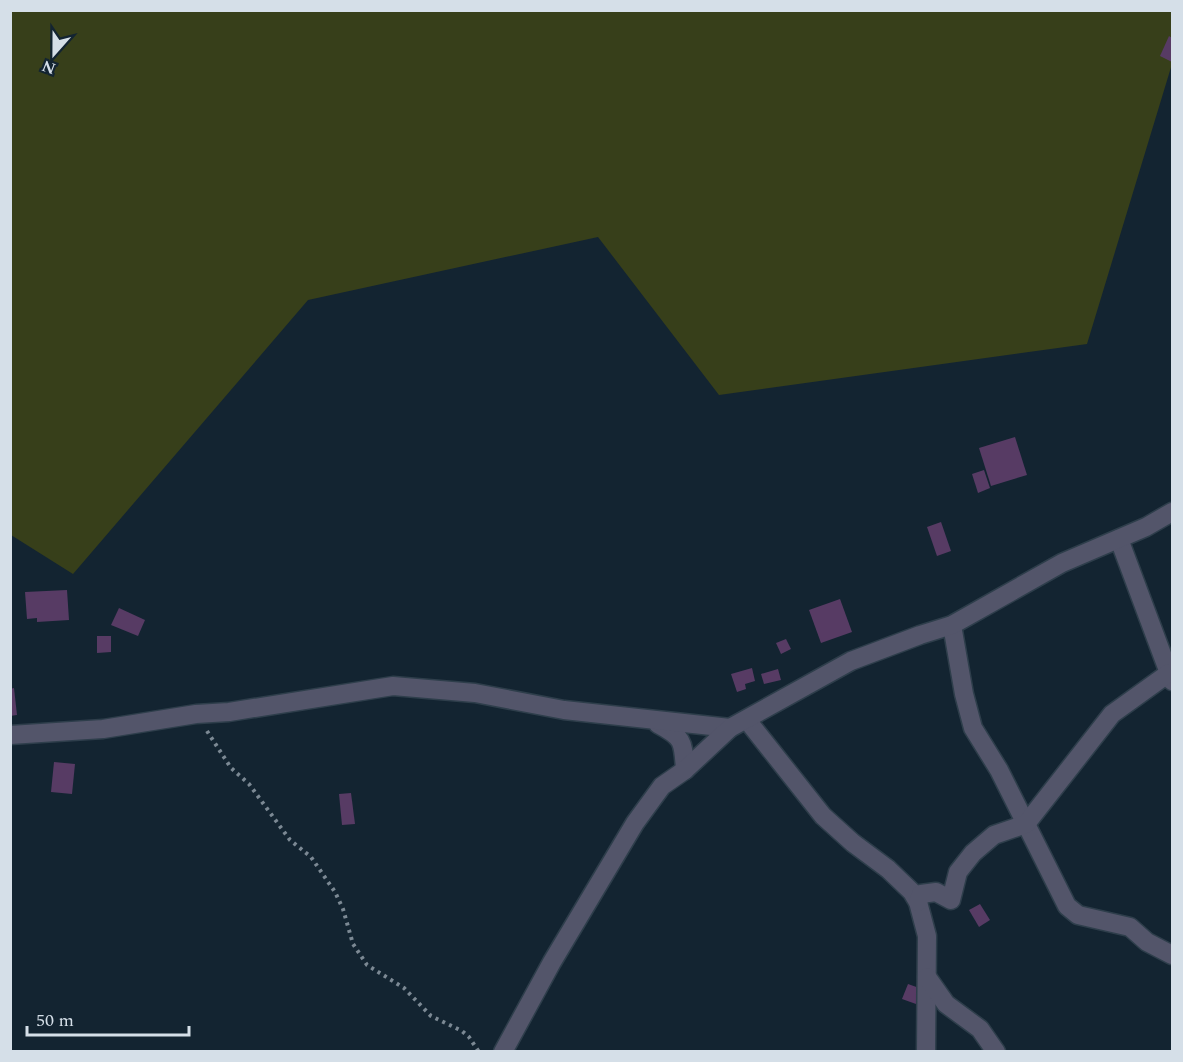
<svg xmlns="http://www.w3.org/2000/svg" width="1183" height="1062" font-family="Spectral,serif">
  <rect width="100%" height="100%" fill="#132431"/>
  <path fill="#373f1a" d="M1172 10V64L1087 344 719 395 598 237 308 300 73 574 11 535 10 11Z"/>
  <g fill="#573b64">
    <path d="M1169 36 1172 38V62L1160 56Z"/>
    <path d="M1015 437 1027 475 991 486 979 448Z"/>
    <path d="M984 470 990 488 978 493 972 474Z"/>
    <path d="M941 522 951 551 937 556 927 527Z"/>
    <path d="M67 590 69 620 37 622V618L27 619 25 592Z"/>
    <path d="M840 599 852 632 821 643 809 610Z"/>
    <path d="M119 608 145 620 138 636 111 625Z"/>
    <path d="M97 636H111V652L97 653Z"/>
    <path d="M786 639 791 649 781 654 776 643Z"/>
    <path d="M752 668 755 681 745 684 746 689 737 692 731 674Z"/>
    <path d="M778 669 781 680 764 684 761 674Z"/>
    <path d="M14 688 17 715 10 716V689Z"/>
    <path d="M54 762 75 764 72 794 51 792Z"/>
    <path d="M351 793 355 824 342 825 339 794Z"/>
    <path d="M980 904 990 920 979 927 969 910Z"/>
    <path d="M908 984 922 989 916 1004 902 999Z"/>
  </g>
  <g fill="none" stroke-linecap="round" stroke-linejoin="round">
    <defs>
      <g id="minor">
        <path d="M1119 539 1172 681"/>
        <path d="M952 625 964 694 973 728 999 770 1067 906 1078 915 1130 927 1147 942 1172 955"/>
        <path d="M747 720 823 816 853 843 888 869 912 892 918 902 927 936 926 1052"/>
        <path d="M658 724C684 738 683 741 685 770"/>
        <path d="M10 735 103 729 196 714 229 712 393 686 475 693 564 710 730 728"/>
        <path d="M918 902 921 894 936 892 951 900 958 872 973 853 994 835 1026 824 1112 714 1169 673"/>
        <path d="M927 977 946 1004 980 1029 996 1052"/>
        <path d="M503 1052 552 962 635 823 662 786 685 770 730 728 851 661 920 635 952 625 1062 563 1146 527 1172 512"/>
      </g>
    </defs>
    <use href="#minor" stroke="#2e3e4b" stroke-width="21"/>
    <path stroke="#7c8994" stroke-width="4" stroke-dasharray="3 4.5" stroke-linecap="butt" d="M207 731 231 768 249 784 290 840 311 857 335 892 343 909 353 944 367 965 404 988 431 1016 462 1031 469 1037 479 1052"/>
    <use href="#minor" stroke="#53556a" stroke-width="18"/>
  </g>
  <rect width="1183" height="1062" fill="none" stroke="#d5dfe8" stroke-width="24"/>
  <g transform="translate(54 54) rotate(201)" stroke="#132431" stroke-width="4.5" paint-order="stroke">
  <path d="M0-4.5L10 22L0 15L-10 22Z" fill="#d5dfe8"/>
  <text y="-9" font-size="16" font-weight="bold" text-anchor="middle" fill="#d5dfe8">N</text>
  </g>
  <path d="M27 1026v9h162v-9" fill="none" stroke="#d5dfe8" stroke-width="3"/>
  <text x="36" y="1026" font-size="18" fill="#d5dfe8" stroke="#132431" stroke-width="4.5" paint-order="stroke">50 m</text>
</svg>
